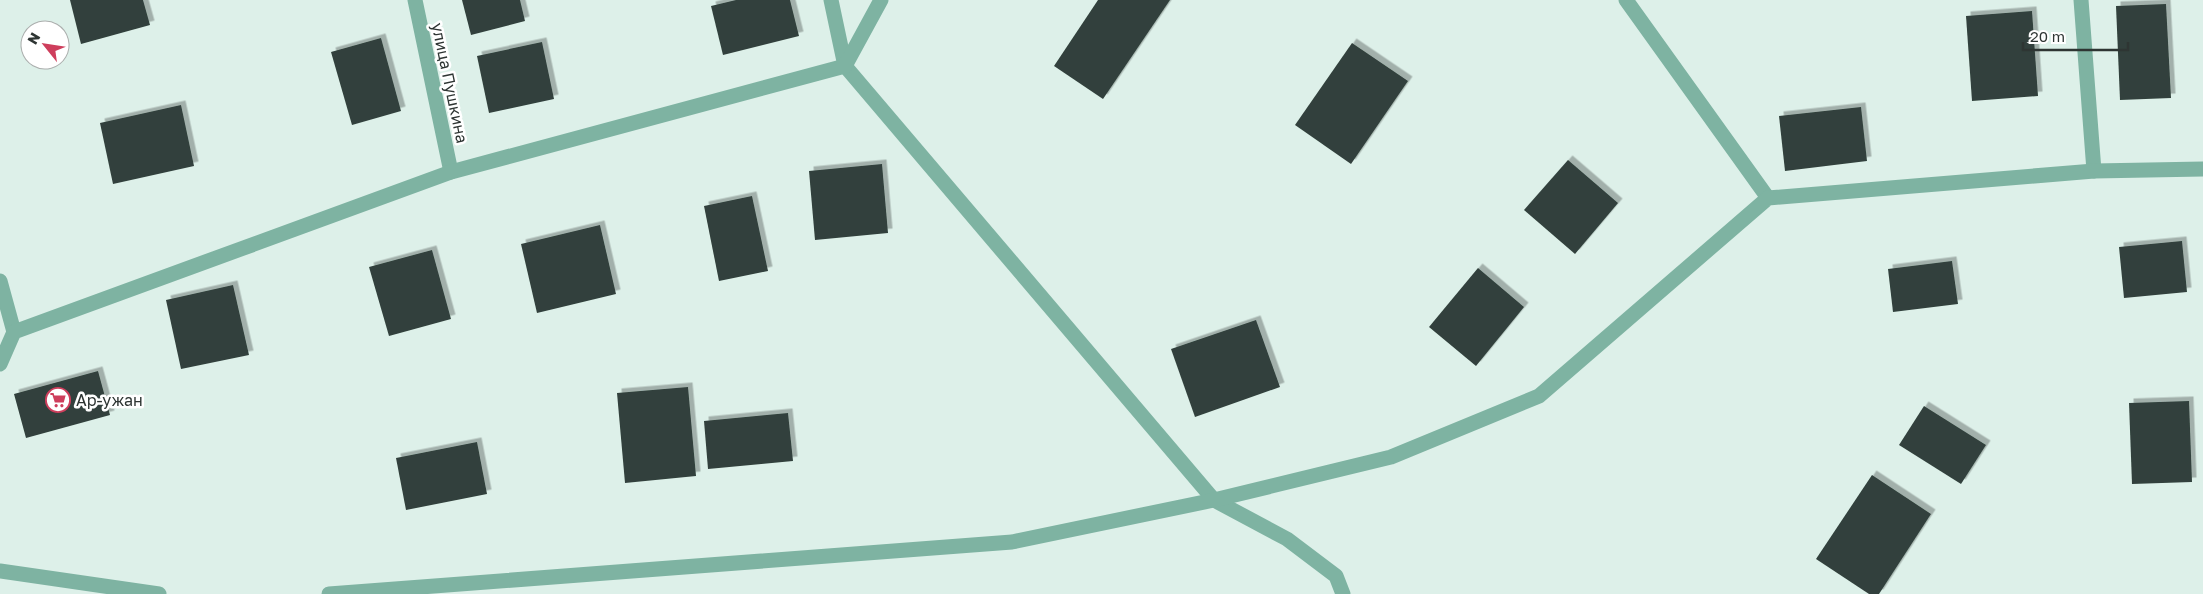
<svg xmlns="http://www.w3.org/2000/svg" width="2203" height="594" font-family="'Golos Text',sans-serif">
  <defs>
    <filter id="shadow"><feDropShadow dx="4.5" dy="-4.5" stdDeviation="0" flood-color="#0004"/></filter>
  </defs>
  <rect width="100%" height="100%" fill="#ddf0e9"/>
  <g fill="#31413c" filter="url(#shadow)">
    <path d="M70 0H143L150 25 81 44Z"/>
    <path d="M462 0H520L525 21 471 35Z"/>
    <path d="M736 0H790L799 36 723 55 711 6Z"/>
    <path d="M1098 0H1170L1103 99 1054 66Z"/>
    <path d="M2166 4 2171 98 2120 100 2116 6Z"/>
    <path d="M2032 11 2038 96 1972 101 1966 16Z"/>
    <path d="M381 38 401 111 352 125 331 52Z"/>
    <path d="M542 42 554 99 489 113 477 56Z"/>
    <path d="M1352 43 1408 81 1351 164 1295 125Z"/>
    <path d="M181 105 194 166 113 184 100 123Z"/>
    <path d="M1861 107 1867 161 1785 171 1779 116Z"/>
    <path d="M1568 160 1618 203 1575 254 1524 210Z"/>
    <path d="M882 164 888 233 815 240 809 171Z"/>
    <path d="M752 196 768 271 719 281 704 206Z"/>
    <path d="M600 225 616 294 537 313 521 244Z"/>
    <path d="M2182 241 2187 292 2124 298 2119 247Z"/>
    <path d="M432 250 451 319 389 336 369 267Z"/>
    <path d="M1952 261 1958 304 1893 312 1888 269Z"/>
    <path d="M1478 268 1524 307 1476 366 1429 327Z"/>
    <path d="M233 285 249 355 181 369 166 300Z"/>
    <path d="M1256 320 1280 387 1195 417 1171 349Z"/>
    <path d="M98 371 110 415 26 438 14 394Z"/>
    <path d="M688 387 696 476 625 483 617 393Z"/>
    <path d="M2189 401 2192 482 2132 484 2129 403Z"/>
    <path d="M1924 406 1986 445 1961 484 1899 445Z"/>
    <path d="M788 413 793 461 708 469 704 421Z"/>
    <path d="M477 442 487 494 406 510 396 458Z"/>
    <path d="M1872 475 1931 514 1879 594H1869L1816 559Z"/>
  </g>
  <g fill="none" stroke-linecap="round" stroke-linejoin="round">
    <g stroke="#7eb3a2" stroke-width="15">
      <path d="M415 0 451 172"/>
      <path d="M831 0 845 66 1214 500 1287 539 1336 576 1343 594"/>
      <path d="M1626 0 1768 198"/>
      <path d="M2081 0 2094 171"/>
      <path d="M0 281 14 332"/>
      <path d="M0 364 14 332 451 172 845 66 881 0"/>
      <path d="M0 571 159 594"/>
      <path d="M329 594 1012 542 1214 500 1391 457 1539 396 1768 198 2094 171 2203 169"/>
    </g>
  </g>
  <defs>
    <symbol id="supermarket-ring" viewBox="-11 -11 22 22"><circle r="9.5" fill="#fff" stroke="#ce3e5c" stroke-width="1.5"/><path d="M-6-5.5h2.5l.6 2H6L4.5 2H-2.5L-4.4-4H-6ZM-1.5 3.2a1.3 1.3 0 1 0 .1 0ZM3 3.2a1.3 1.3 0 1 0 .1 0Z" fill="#ce3e5c"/></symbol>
  </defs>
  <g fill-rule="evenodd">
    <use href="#supermarket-ring" x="44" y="386" width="28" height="28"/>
  </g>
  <g text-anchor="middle" stroke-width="5" stroke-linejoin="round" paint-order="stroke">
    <g font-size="16" fill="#2e3533" stroke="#fff">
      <text transform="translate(450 83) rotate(78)" y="6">улица Пушкина</text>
    </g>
    <g font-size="16" fill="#2e3533" stroke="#fff" text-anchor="start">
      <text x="76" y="406">Ар-ужан</text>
    </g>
  </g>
  <g transform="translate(45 45) rotate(300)"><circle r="24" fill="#ffffff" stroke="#abaead"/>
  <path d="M0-4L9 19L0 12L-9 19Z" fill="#ce3e5c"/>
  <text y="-8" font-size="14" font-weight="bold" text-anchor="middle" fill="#2e3533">N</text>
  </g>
  <path d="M2023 42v8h105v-8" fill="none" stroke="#2e3533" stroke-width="2.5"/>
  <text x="2030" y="42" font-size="15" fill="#2e3533" stroke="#ffffff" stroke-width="4" paint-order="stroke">20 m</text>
</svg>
